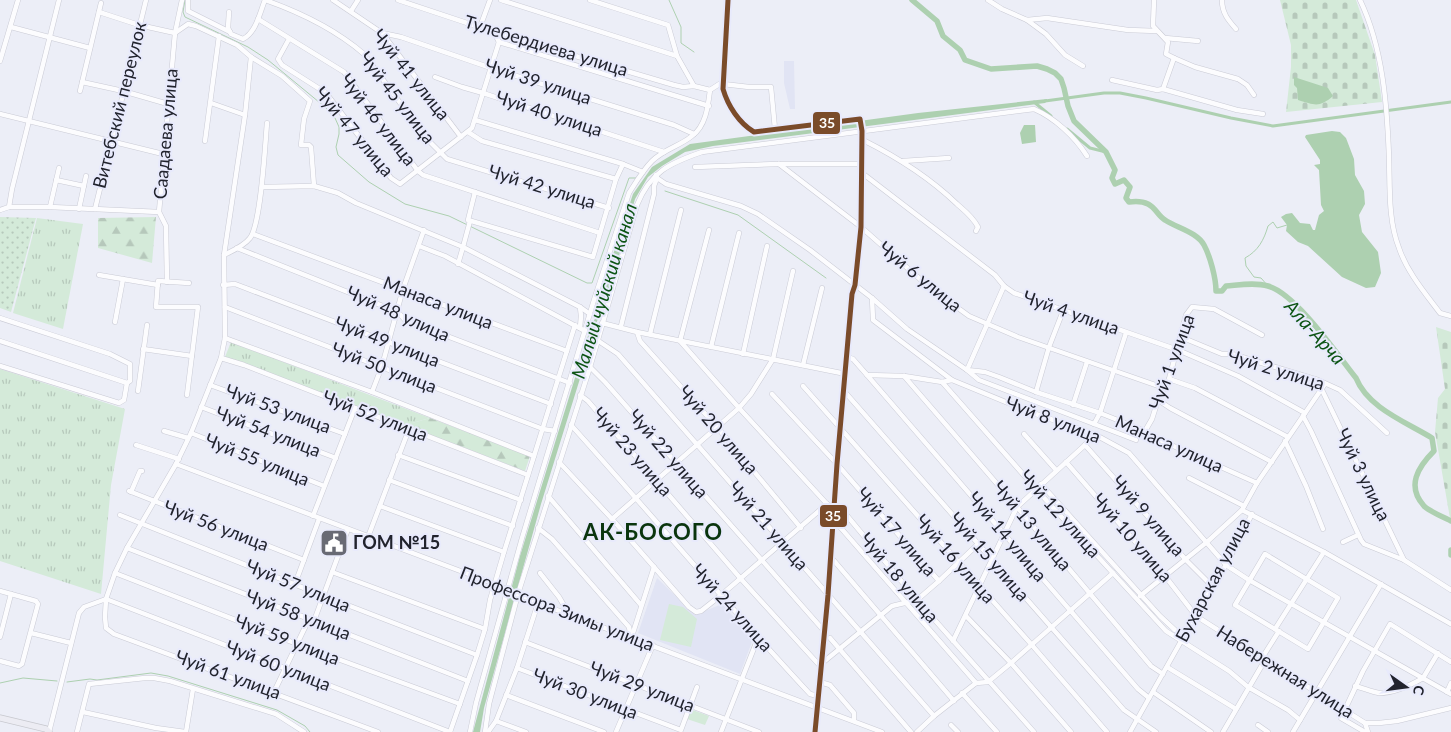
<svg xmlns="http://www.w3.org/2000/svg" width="1451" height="732" font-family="Lato,sans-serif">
  <defs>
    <pattern id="grass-tufts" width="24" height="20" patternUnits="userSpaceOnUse" patternTransform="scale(1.25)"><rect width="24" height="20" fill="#d4ead9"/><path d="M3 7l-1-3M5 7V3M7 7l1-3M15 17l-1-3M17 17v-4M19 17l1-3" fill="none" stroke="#b6c8bb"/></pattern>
    <pattern id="forest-firs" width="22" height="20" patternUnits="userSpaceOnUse" patternTransform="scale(1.25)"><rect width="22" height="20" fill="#d4ead9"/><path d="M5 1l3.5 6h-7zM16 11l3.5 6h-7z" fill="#b6c8bb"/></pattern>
    <pattern id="cemetery-stones" width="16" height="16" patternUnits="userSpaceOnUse" patternTransform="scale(1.25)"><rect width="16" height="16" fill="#d4ead9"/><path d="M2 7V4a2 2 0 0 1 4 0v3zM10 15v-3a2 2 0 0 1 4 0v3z" fill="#b6c8bb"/></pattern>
    <pattern id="park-dots" width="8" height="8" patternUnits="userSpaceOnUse" patternTransform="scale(1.25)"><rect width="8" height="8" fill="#d4ead9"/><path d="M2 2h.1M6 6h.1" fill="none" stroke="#b6c8bb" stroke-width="1.8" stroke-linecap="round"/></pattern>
  </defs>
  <rect width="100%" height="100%" fill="#eceef7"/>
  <g fill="#e1e4f4">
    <path d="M784 61H794L795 109H790L784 83Z"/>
    <path d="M657 578 695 615 722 604 753 639 740 674 638 633Z"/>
  </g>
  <g fill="url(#grass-tufts)">
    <path d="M37 218 83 224 63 329 13 313Z"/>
    <path d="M231 342 430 418 405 425 225 357Z"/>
    <path d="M0 369 125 409 111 485 101 594 0 561Z"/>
  </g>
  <g fill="url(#forest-firs)">
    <path d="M156 217 152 263 98 248V218Z"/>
    <path d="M430 418 530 456 525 471 405 425Z"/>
  </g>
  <g fill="url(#cemetery-stones)">
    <path d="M1280 0H1356L1375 55 1382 102 1286 112 1291 67V45Z"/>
    <path d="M1436 327 1451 332V524L1435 432 1438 398 1445 389Z"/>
  </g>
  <path fill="url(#park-dots)" d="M0 217 36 218 11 312 0 308Z"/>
  <g fill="#d4ead9">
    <path d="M669 604 683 607 697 619 691 647 660 640Z"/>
    <path d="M690 709 709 716 705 725 687 719Z"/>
  </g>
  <g fill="#add0b0">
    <path d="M1294 77 1328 88 1333 96C1319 108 1315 105 1298 100L1297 88 1294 85Z"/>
    <path d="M1047 99V101L1045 103 713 146 685 152 662 166 648 177 635 199 604 309 601 310 599 315H597L598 309 596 306 633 194 652 167 690 144 918 113Z"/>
    <path d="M1024 125H1035L1036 142 1022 144 1020 133Z"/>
    <path d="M1332 131 1340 132 1346 138 1354 159 1355 175 1364 191 1365 204 1359 215 1362 232 1378 252 1381 273 1375 287 1366 288 1342 277 1308 246 1298 242 1286 231 1287 225 1281 217 1286 214 1292 213 1300 223 1310 224 1313 230H1315L1319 215 1324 211 1321 205 1319 170 1314 165 1320 164V160L1305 137 1306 135Z"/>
    <path d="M595 322H597L596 327 541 504 484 708 480 732H473L520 556 591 326Z"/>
  </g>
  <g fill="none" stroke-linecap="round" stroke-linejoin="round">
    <g stroke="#add0b0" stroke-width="1">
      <path d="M185 0 183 12 185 17 248 47 268 60 325 107 335 118 339 127V134L336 147 338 155 369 182 405 204 449 216 587 283H592L629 178H636"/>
      <path d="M669 0 681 27V43L694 52"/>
      <path d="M665 191 738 215 826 278"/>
      <path d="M1268 286 1261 278 1254 277 1246 266 1245 258C1258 251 1264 240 1268 226L1273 222 1277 228 1287 225"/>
      <path d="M67 682 90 679 97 680 151 673 168 676 277 710 305 726 310 732"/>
      <path d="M0 683 23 678 57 681"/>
    </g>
    <g stroke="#add0b0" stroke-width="3">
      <path d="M1045 101 1104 93H1120L1146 98 1231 118 1273 126 1451 102"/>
      <path d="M1034 102 1051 116"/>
      <path d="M1067 129 1090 148 1106 152"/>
      <path d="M594 325 599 312"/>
    </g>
    <g stroke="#add0b0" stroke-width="5.5">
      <path d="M912 0 937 21 943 36 960 50 965 60 991 69 1037 66 1047 69 1055 73 1061 79 1064 88 1068 106 1074 121 1106 152 1115 170 1112 178 1115 184 1124 180 1130 187 1126 198 1129 202C1136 201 1142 201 1148 204 1156 208 1158 216 1165 220 1177 228 1197 232 1204 245 1210 256 1216 278 1216 291H1222L1226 286C1239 285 1255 282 1268 286 1296 294 1337 354 1356 378 1368 408 1406 422 1432 438L1434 451C1418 467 1406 486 1424 506 1427 510 1445 518 1451 521"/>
      <path d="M1451 550V555"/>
    </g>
    <defs>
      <g id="minor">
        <path d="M188 0V11L230 32"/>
        <path d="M265 0C299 12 336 30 364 54L426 138 447 159 609 208"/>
        <path d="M333 0 382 33 461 137"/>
        <path d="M398 0 494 32 674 85 683 87 694 86"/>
        <path d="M501 0 677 56"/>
        <path d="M590 0 668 25 677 56 694 86 710 90"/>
        <path d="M728 0 723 89C728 106 739 123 754 132L860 119 862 131 861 227 855 285 852 294 837 464 828 595 815 732"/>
        <path d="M988 0 1002 9 1027 20 1047 18 1128 30 1157 31"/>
        <path d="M1154 0 1153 26 1168 42 1166 54 1174 58 1163 89"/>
        <path d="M1222 0C1222 13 1228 20 1236 29"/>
        <path d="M1360 0C1383 48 1387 105 1389 157 1390 188 1388 220 1399 248 1407 272 1425 293 1440 313L1451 316"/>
        <path d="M351 11 358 0"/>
        <path d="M99 12 139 25 175 33 188 24 196 26 237 45 251 57 282 76 310 101 304 119 301 145H309L311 147 314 186"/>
        <path d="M229 12 228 28 231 34 243 39C256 33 260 12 265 0"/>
        <path d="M258 19 344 72 418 171 423 175 600 233"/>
        <path d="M1027 20 1046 34 1065 55 1083 66"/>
        <path d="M11 27 90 48"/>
        <path d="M480 27 490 0"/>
        <path d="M382 33 401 37 491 68 674 125 694 134"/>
        <path d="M1165 38 1198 41"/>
        <path d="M289 39 278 59 282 65 326 93 391 178 400 184 472 128 499 42 494 32"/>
        <path d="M499 42 709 106"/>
        <path d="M1174 58 1195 67 1238 79 1247 85 1254 95"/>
        <path d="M0 61 18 0"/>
        <path d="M435 77 462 87 483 93 664 152"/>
        <path d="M1112 80 1157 90 1163 89 1237 110 1263 114"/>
        <path d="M82 82 123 91 168 104"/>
        <path d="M723 84 749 87H771L775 129"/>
        <path d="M80 91 101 3"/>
        <path d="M211 103 245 115"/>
        <path d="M0 114 163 154"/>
        <path d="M475 120 623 164 643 172"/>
        <path d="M468 132 482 141 616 179"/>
        <path d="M863 140C897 157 929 177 957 204 965 211 973 217 978 227L976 231"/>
        <path d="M205 141 219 36"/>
        <path d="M903 161 949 158"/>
        <path d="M779 164 861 227 929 287 969 316 1018 337 1164 388"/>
        <path d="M695 167 779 164H862"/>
        <path d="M862 173 995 275 1004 286 1014 293 1178 350 1238 376 1305 413"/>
        <path d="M657 178 666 184 741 206 758 214 810 250 872 298 907 329 967 370 979 380 1136 440"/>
        <path d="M56 180 84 186"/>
        <path d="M262 187 314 186 338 193 356 203 463 247 458 264"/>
        <path d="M475 192 468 220 593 257 616 179 623 164"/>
        <path d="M9 207 12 189 59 0"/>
        <path d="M50 207 59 168"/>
        <path d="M79 209 86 176"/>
        <path d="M95 209 146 0"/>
        <path d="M0 210 9 207H50L159 212"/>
        <path d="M470 221 463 247 580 307 590 314"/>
        <path d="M709 230 680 341 739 408 827 504 844 512 917 600 1034 732"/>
        <path d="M253 234 567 351"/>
        <path d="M419 246 445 256 585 331"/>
        <path d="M237 248 398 312 405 320 570 383"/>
        <path d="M224 255C232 251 244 246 250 238 261 224 265 146 267 123"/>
        <path d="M99 275 158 285"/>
        <path d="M167 282 166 226 159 212 175 33 182 0"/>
        <path d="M223 285 235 284 551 404"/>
        <path d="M1004 286 967 370 985 372 999 377 1036 392 1100 413 1145 431 1153 437 1257 483"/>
        <path d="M872 298 873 320 952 380 1030 412 1094 434 1129 453 1226 565 1249 580 1451 694"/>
        <path d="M225 307 543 429 555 431"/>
        <path d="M580 307 581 316 580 328"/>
        <path d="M0 318 110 354 130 364V381L127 383 124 400 119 403 0 366"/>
        <path d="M115 322 123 279"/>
        <path d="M602 323 637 332 846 374"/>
        <path d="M621 326 654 194V186L657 178 656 175"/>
        <path d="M637 332 640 341 717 427 801 528"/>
        <path d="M650 334 681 210"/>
        <path d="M1181 337 1222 354H1232L1318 380 1340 390 1387 433"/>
        <path d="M225 338 372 392 534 456"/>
        <path d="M597 340 618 354 934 716"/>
        <path d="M0 341 127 383"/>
        <path d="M711 347 739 233"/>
        <path d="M143 349 192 356"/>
        <path d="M743 354 767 246"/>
        <path d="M847 357 853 359 867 375 904 376 942 382 952 380"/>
        <path d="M221 358 244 365 528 475"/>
        <path d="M803 365 822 288"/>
        <path d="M590 367 605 382 825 632"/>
        <path d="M867 375C958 479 1047 585 1138 689L1149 698"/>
        <path d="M904 376 1017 507 1151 666 1163 674"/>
        <path d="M1169 379 1195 388 1288 437"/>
        <path d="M942 382 1036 489 1166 631 1229 671 1248 687 1288 710 1300 720"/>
        <path d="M1325 384 1257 483 1242 510 1324 552 1451 624"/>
        <path d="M210 385 345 434"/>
        <path d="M803 386 1031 644 1107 732"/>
        <path d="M1322 390 1404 560"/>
        <path d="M138 391 147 325"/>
        <path d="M844 391 1124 710 1156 732"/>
        <path d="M372 392 382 366 403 289 424 230"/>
        <path d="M1036 392 1049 347 1063 311"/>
        <path d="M772 394 837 464 939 581"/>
        <path d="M187 395 198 307H156L158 281 189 283"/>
        <path d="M580 395 588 401 741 579 821 667"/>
        <path d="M1158 400 1170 408 1272 462"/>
        <path d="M1073 405 1087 362"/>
        <path d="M201 407 336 458"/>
        <path d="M1303 416 1311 431 1361 540 1364 544 1404 560 1451 590"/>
        <path d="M1094 424 1100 413 1126 333"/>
        <path d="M571 425C651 514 728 606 810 694L818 696"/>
        <path d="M164 431 188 438"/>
        <path d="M1145 431 1152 419 1158 400 1169 379 1186 315 1192 307 1214 309 1262 335"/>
        <path d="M191 433 324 486"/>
        <path d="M1024 434 1056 470"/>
        <path d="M1285 441 1306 486 1323 529"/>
        <path d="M136 445 179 459"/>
        <path d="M1085 445 1186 560 1212 586"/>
        <path d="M398 455 521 500"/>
        <path d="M559 462 612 519 689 607 696 612 701 611 720 596 827 504"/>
        <path d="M1066 462 1165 576 1196 616 1365 723 1368 732"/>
        <path d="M176 464 495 584 538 603 882 732"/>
        <path d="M1189 478 1244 506"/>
        <path d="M389 480 513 526"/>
        <path d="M1041 484 1160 616 1175 630 1185 634"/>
        <path d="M129 491 304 560"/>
        <path d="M131 492 140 471H142"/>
        <path d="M548 496 641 605"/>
        <path d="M380 506 504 552"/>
        <path d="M120 515 324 596 477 655"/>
        <path d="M313 516 355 408"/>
        <path d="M612 519 739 408 751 394 773 359 793 271"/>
        <path d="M833 519 976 683"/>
        <path d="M538 528 552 539 629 627 631 638"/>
        <path d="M368 537 409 429"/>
        <path d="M1343 542 1358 535"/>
        <path d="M127 548 468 681"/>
        <path d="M1265 554 1338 598 1308 649 1235 605Z"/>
        <path d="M830 556 954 701"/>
        <path d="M332 572 485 629"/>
        <path d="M115 573 297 644 460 704"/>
        <path d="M540 573 559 597 569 614"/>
        <path d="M295 584 319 519"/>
        <path d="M0 591 36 601 38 604 22 664 19 666 0 661"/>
        <path d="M1140 596 1207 542 1242 510"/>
        <path d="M966 616 1011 663 1071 732"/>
        <path d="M314 621 348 529"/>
        <path d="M1275 629 1324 552"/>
        <path d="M31 633 71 643"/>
        <path d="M632 636 654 567"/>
        <path d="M0 637 11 594"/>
        <path d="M830 638 911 732"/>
        <path d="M953 641 1017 507 1085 445 1094 434"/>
        <path d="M525 642 759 732"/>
        <path d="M1262 658 1279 631"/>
        <path d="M821 664 892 606 917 600 939 581 978 544"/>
        <path d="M1167 667 1236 709"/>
        <path d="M517 668 681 730 697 687"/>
        <path d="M820 682 830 685 854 713V721"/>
        <path d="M1355 686C1363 688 1372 692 1379 693 1393 693 1411 685 1423 678L1438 653"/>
        <path d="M274 692 309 619"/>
        <path d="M1153 692 1211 732"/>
        <path d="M1447 692 1451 683"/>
        <path d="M962 693 997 732"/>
        <path d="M506 695 604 732"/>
        <path d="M83 712 156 728 185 732"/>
        <path d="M496 721 526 732"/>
        <path d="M1365 723H1379L1397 721 1451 708"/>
        <path d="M951 725 958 732"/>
        <path d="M1258 725 1268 732"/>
        <path d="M49 732 79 613 84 607 106 599 115 573 127 548 176 464 191 433 221 358 225 338 224 255 245 115 251 57"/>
        <path d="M77 732 89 684 145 678H154L170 681 276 714 304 732"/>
        <path d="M186 732 193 689"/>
        <path d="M378 732 114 634 106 628 105 617 106 599 450 732"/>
        <path d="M450 732 477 655 485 629 490 600 504 552 575 325"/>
        <path d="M470 732 476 703 522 538 594 300 629 193C636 182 643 170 652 161 664 149 680 146 692 136 706 126 708 106 710 90L724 81"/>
        <path d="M485 732 489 704 518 594 590 367 637 205C650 172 670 163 702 152L1034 109C1055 118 1075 137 1087 156"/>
        <path d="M488 732 496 721 517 668 538 603"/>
        <path d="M616 732 653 645"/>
        <path d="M721 732 758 638"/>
        <path d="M917 732 934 716 976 683 988 682 1011 663 1113 573"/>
        <path d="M1130 732 1212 586 1226 565 1252 514"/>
        <path d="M1223 732 1265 660"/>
        <path d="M1293 732 1381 584"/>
        <path d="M1365 732 1341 718 1363 671 1390 624 1451 662"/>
      </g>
      <path id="major" d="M0 718 46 729 49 732"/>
    </defs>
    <use href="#minor" stroke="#cacbd5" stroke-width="5.5"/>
    <use href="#major" stroke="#c7c8ce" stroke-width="7"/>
    <use href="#minor" stroke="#fcfcfe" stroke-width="4.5"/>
    <use href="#major" stroke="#ececf3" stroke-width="5.5"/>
    <defs>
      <path id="bus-1" d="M728 0 723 89C728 106 739 123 754 132L860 119 862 131 861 227 855 285 852 294 837 464 828 595 815 732"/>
    </defs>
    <use href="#bus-1" stroke="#e8eafc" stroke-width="9"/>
    <use href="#bus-1" stroke="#7a4b2a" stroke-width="5"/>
  </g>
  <defs>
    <symbol id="civic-square" viewBox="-11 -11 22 22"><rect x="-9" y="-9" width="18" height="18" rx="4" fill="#686a74" stroke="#e8eafc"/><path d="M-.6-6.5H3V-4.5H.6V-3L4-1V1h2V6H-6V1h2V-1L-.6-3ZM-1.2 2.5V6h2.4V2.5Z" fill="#fff"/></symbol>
  </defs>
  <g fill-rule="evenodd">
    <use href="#civic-square" x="318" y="527" width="32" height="32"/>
  </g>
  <g text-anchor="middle" stroke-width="4" stroke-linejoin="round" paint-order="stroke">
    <g font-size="18" fill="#21232d" stroke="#e8eafc">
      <text transform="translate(546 46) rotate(17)" y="6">Тулебердиева улица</text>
      <text transform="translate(411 75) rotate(51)" y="6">Чуй 41 улица</text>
      <text transform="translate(538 82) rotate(18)" y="6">Чуй 39 улица</text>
      <text transform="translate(397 98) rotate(52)" y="6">Чуй 45 улица</text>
      <text transform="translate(120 105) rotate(-76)" y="6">Витебский переулок</text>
      <text transform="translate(549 114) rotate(18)" y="6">Чуй 40 улица</text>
      <text transform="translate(378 120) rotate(52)" y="6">Чуй 46 улица</text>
      <text transform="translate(354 132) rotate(50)" y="6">Чуй 47 улица</text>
      <text transform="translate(166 134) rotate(-85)" y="6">Саадаева улица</text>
      <text transform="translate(542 187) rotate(17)" y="6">Чуй 42 улица</text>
      <text transform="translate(920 277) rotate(39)" y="6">Чуй 6 улица</text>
      <text transform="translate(438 303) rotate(21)" y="6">Манаса улица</text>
      <text transform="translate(1071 313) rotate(19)" y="6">Чуй 4 улица</text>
      <text transform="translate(398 314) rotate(24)" y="6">Чуй 48 улица</text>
      <text transform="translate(387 342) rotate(21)" y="6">Чуй 49 улица</text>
      <text transform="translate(1172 362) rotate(-70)" y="6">Чуй 1 улица</text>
      <text transform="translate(384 368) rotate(21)" y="6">Чуй 50 улица</text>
      <text transform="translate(1276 370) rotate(17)" y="6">Чуй 2 улица</text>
      <text transform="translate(278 409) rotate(20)" y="6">Чуй 53 улица</text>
      <text transform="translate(375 416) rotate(21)" y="6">Чуй 52 улица</text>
      <text transform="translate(1053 420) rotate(21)" y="6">Чуй 8 улица</text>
      <text transform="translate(718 430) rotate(49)" y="6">Чуй 20 улица</text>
      <text transform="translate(268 432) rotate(21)" y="6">Чуй 54 улица</text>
      <text transform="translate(1169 444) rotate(24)" y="6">Манаса улица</text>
      <text transform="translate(632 452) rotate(49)" y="6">Чуй 23 улица</text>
      <text transform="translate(668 454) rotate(49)" y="6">Чуй 22 улица</text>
      <text transform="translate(257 460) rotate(22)" y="6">Чуй 55 улица</text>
      <text transform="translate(1363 475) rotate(64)" y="6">Чуй 3 улица</text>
      <text transform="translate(1060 514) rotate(48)" y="6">Чуй 12 улица</text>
      <text transform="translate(1148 516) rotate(49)" y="6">Чуй 9 улица</text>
      <text transform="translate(216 526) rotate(21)" y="6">Чуй 56 улица</text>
      <text transform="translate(768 526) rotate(49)" y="6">Чуй 21 улица</text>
      <text transform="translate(1032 526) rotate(50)" y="6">Чуй 13 улица</text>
      <text transform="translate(896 532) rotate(49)" y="6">Чуй 17 улица</text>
      <text transform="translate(1007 537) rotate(50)" y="6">Чуй 14 улица</text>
      <text transform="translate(1132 538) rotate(49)" y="6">Чуй 10 улица</text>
      <text transform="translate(989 557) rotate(49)" y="6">Чуй 15 улица</text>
      <text transform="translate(955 559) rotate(49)" y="6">Чуй 16 улица</text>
      <text transform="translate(899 578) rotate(50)" y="6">Чуй 18 улица</text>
      <text transform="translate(1213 580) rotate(-62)" y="6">Бухарская улица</text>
      <text transform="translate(298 586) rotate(22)" y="6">Чуй 57 улица</text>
      <text transform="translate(732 608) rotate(48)" y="6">Чуй 24 улица</text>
      <text transform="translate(557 609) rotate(21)" y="6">Профессора Зимы улица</text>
      <text transform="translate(298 615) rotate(21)" y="6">Чуй 58 улица</text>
      <text transform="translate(287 640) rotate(21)" y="6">Чуй 59 улица</text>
      <text transform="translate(278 666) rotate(21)" y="6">Чуй 60 улица</text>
      <text transform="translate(1285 672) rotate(32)" y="6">Набережная улица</text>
      <text transform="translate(228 675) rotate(20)" y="6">Чуй 61 улица</text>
      <text transform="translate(642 687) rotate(21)" y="6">Чуй 29 улица</text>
      <text transform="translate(585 694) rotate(21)" y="6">Чуй 30 улица</text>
    </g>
    <g font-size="18" font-weight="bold" fill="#21232d" stroke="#e8eafc" text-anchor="start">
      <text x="353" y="549">ГОМ №15</text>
    </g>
    <g font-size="19" font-style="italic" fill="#0c5414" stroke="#e8eafc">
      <text transform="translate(604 291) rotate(-73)" y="7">Малый чуйский канал</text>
      <text transform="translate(1315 332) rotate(48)" y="7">Ала-Арча</text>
    </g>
    <g font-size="22" font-weight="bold" letter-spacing="1" fill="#0a350e" stroke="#e8eafc">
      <text x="653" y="540">АК-БОСОГО</text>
    </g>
  </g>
  <g stroke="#e8eafc" stroke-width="2">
    <rect x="812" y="111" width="29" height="24" rx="5" fill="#7a4b2a"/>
    <rect x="819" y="504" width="29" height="24" rx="5" fill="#7a4b2a"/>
  </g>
  <g font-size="14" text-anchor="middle" font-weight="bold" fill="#fff">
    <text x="827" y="128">35</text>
    <text x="833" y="521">35</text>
  </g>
  <g transform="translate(1406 687) rotate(104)" stroke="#e8eafc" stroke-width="4" paint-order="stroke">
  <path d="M0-4L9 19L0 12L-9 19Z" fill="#21232d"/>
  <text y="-8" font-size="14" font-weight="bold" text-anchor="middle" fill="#21232d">С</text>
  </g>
</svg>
